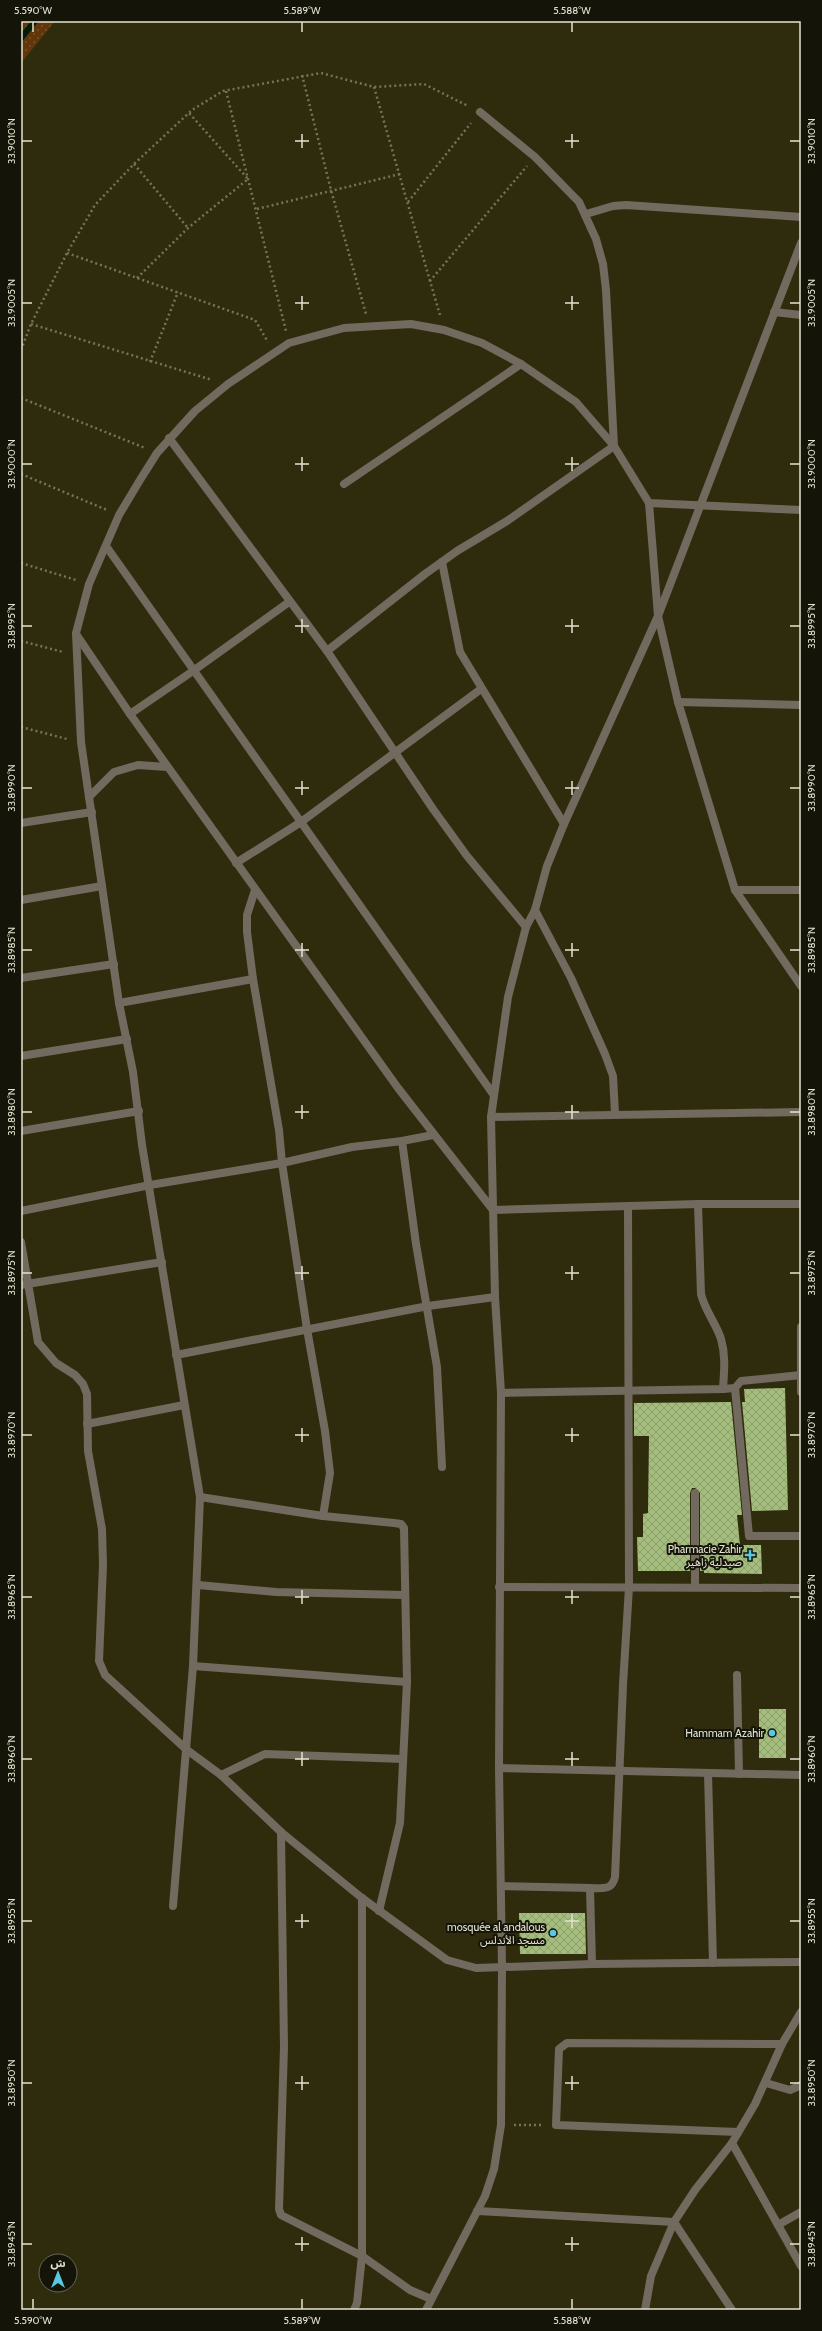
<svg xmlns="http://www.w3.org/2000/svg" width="822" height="2331" font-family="Cabin,'Noto Sans Arabic',sans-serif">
  <defs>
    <pattern id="grass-dots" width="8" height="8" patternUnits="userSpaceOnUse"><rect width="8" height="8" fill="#62360b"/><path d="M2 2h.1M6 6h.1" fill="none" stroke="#78532e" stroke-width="1.8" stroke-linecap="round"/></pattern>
    <pattern id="building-cross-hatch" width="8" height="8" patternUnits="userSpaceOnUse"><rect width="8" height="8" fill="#a4bd7d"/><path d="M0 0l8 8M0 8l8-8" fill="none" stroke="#8c9f6e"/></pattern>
  </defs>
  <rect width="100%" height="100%" fill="#2f2c0e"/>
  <path fill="url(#grass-dots)" d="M21 21H55L21 63Z"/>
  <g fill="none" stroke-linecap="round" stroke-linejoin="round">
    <path stroke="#021e08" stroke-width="6" d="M21 38 35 21"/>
  </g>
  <g fill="url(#building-cross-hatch)">
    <path d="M785 1388 788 1510 752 1511 742 1402H745L744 1389Z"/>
    <path d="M731 1402 742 1515H737L740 1545H761L762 1574 704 1573V1571H700V1493L695 1488H692L690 1493V1571H638L637 1537H643V1514L648 1513 649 1436H634V1403Z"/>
    <rect x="759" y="1709" width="27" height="49"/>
    <path d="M519 1913H585L586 1954H520Z"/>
  </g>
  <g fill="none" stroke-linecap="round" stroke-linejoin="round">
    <g stroke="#75735a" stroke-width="2.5" stroke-dasharray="2 3" stroke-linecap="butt">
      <path d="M302 75 331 190 366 314"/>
      <path d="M374 87 430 281"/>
      <path d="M226 91 286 331"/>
      <path d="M134 164 188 228"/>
      <path d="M408 202 471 123"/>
      <path d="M257 209 400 174"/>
      <path d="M67 253 255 320 268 342"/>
      <path d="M137 278 188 228 248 179 189 113"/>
      <path d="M440 315 430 281 527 166"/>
      <path d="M31 324 212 380"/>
      <path d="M21 350 31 324 67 253 95 205 134 164 192 110 223 91 321 73 374 87 424 84 468 106"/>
      <path d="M150 362 178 292"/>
      <path d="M21 398 145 448"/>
      <path d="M21 474 107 510"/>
      <path d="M21 563 76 580"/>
      <path d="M21 641 63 652"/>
      <path d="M21 727 67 739"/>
      <path d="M514 2125H543"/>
    </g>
    <g stroke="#726a5e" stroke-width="8">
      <path d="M169 438 327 651 433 809 467 856 526 927"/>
      <path d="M106 546 493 1094"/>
      <path d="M442 562 460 652 564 824"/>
      <path d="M327 651 425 574 457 551 507 521 614 446"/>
      <path d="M130 714 193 671 289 602"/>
      <path d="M236 863 301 822 481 689"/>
      <path d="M535 910 571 978 605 1054 613 1076 615 1114"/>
      <path d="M119 1003 253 979"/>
      <path d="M150 1185 282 1163 352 1147 402 1141 433 1135"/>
      <path d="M695 1587V1493"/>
      <path d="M737 1675 739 1774"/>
    </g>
    <g stroke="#726a5e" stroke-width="8">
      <path d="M480 112 535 157 579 202 596 239 603 264 606 290 614 446"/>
      <path d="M586 214 613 206 626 205 801 217"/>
      <path d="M774 312 801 315"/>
      <path d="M344 484 521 364"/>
      <path d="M649 503 658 616 678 702 735 890 801 986"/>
      <path d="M76 634 130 714 398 1088 493 1210 698 1204H801"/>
      <path d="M678 702 801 705"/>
      <path d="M89 797 114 772 138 765 167 767"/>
      <path d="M21 823 92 812"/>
      <path d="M255 890 247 915V932L253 979 279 1130 282 1163 307 1329 325 1431 330 1473 323 1516"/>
      <path d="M735 890H801"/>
      <path d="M21 900 102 886"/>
      <path d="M21 978 114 964"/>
      <path d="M21 1056 127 1039"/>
      <path d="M491 1117 801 1112"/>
      <path d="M21 1131 139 1111"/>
      <path d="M402 1141 416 1244 437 1367 442 1467"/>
      <path d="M698 1204 701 1294C705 1311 716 1323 721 1339 726 1356 724 1372 723 1389"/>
      <path d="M21 1211 150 1185"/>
      <path d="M21 1242 38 1342 56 1363 75 1375 83 1384 87 1394 88 1451 102 1529 103 1565 99 1661 105 1675 187 1750 221 1775 281 1832 362 1898 447 1960 476 1968 592 1964 801 1962"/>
      <path d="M21 1285 162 1262"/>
      <path d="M801 1327V1392"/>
      <path d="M176 1355 428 1306 495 1297"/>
      <path d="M735 1388 749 1536H801"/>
      <path d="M501 1393 723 1389 735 1388 741 1381 801 1375"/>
      <path d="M87 1424 184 1405"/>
      <path d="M200 1497 323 1516 394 1523 401 1524 404 1528 407 1682 400 1823 379 1911"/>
      <path d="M198 1585 276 1592 405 1595"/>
      <path d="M499 1587 801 1588"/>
      <path d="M193 1666 407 1682"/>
      <path d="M499 1768 801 1775"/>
      <path d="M708 1773 713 1963"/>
      <path d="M221 1775 265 1754 403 1759"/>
      <path d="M281 1832 284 2047 279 2209 281 2215 362 2256 410 2290 431 2299"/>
      <path d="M501 1886 590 1888"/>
      <path d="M173 1906 193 1666 200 1497 142 1145 133 1072 119 1003 81 742 76 633 89 584 119 515 140 480 157 453 195 411 228 384 289 343 344 328 411 324 444 330 482 343 521 364 576 402 614 446 649 503 801 510"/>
      <path d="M592 1964 590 1888C602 1888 612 1891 615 1877L623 1685 629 1587 628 1206"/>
      <path d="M766 2083 790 2090 801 2085"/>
      <path d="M738 2132 556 2125 559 2049 567 2043 782 2044"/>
      <path d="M732 2143 801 2266"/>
      <path d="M477 2211 674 2222 732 2310"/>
      <path d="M778 2225 801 2212"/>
      <path d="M354 2310 357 2303 362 2256V1898"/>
      <path d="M426 2310 485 2196 494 2169 501 2125 502 1966 499 1768 501 1393 495 1297 491 1117 508 997 526 927 535 910 547 866 564 824 658 616 801 243"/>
      <path d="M645 2310 651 2276 674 2222 695 2190 732 2143 755 2104 782 2044 801 2012"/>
    </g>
  </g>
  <path fill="none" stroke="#e4e3d1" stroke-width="1.5" d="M33 22V32M302 22V32M572 22V32M302 134V148M572 134V148M22 141H32M295 141H309M565 141H579M790 141H800M302 296V310M572 296V310M22 303H32M295 303H309M565 303H579M790 303H800M302 457V471M572 457V471M22 464H32M295 464H309M565 464H579M790 464H800M302 619V633M572 619V633M22 626H32M295 626H309M565 626H579M790 626H800M302 781V795M572 781V795M22 788H32M295 788H309M565 788H579M790 788H800M302 943V957M572 943V957M22 950H32M295 950H309M565 950H579M790 950H800M302 1105V1119M572 1105V1119M22 1112H32M295 1112H309M565 1112H579M790 1112H800M302 1266V1280M572 1266V1280M22 1273H32M295 1273H309M565 1273H579M790 1273H800M302 1428V1442M572 1428V1442M22 1435H32M295 1435H309M565 1435H579M790 1435H800M302 1590V1604M572 1590V1604M22 1597H32M295 1597H309M565 1597H579M790 1597H800M302 1752V1766M572 1752V1766M22 1759H32M295 1759H309M565 1759H579M790 1759H800M302 1914V1928M572 1914V1928M22 1921H32M295 1921H309M565 1921H579M790 1921H800M302 2076V2090M572 2076V2090M22 2083H32M295 2083H309M565 2083H579M790 2083H800M302 2237V2251M572 2237V2251M22 2244H32M295 2244H309M565 2244H579M790 2244H800M33 2299V2309M302 2299V2309M572 2299V2309"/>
  <g fill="#57c9e2" stroke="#151408" stroke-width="1.5">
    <path d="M748 1549h4v4h4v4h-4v4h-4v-4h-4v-4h4z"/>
    <circle cx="772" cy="1733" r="4"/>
    <circle cx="553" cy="1933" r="4"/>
  </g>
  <g text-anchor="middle" stroke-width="4" stroke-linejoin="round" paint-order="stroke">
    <g font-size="11" fill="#e4e3d1" stroke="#151408" text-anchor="end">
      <text x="742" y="1553">Pharmacie Zahir<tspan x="742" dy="13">صيدلية زاهير</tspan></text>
      <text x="764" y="1737">Hammam Azahir</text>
      <text x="545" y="1931">mosquée al andalous<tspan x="545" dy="13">مسجد الأندلس</tspan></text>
    </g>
  </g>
  <rect width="822" height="2331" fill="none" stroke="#151408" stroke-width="44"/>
  <g transform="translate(58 2273)"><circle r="19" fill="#151408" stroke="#686758"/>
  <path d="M0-3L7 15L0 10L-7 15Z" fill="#57c9e2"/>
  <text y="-6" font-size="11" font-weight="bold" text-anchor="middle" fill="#e4e3d1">ش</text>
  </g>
  <rect x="22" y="22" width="778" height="2287" fill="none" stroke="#e4e3d1" stroke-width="1.5"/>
  <g font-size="10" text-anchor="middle" fill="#e4e3d1">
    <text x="33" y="14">5.590°W</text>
    <text x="302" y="14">5.589°W</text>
    <text x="572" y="14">5.588°W</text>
    <text transform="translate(11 141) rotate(-90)" y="4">33.9010°N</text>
    <text transform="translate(811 141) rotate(-90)" y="4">33.9010°N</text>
    <text transform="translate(11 303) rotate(-90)" y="4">33.9005°N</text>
    <text transform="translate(811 303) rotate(-90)" y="4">33.9005°N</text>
    <text transform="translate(11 464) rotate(-90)" y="4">33.9000°N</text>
    <text transform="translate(811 464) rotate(-90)" y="4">33.9000°N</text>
    <text transform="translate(11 626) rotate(-90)" y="4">33.8995°N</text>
    <text transform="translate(811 626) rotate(-90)" y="4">33.8995°N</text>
    <text transform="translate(11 788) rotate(-90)" y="4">33.8990°N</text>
    <text transform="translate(811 788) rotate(-90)" y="4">33.8990°N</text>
    <text transform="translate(11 950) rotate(-90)" y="4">33.8985°N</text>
    <text transform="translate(811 950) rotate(-90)" y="4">33.8985°N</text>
    <text transform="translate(11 1112) rotate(-90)" y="4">33.8980°N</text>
    <text transform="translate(811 1112) rotate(-90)" y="4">33.8980°N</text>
    <text transform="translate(11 1273) rotate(-90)" y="4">33.8975°N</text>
    <text transform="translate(811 1273) rotate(-90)" y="4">33.8975°N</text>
    <text transform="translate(11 1435) rotate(-90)" y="4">33.8970°N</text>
    <text transform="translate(811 1435) rotate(-90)" y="4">33.8970°N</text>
    <text transform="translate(11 1597) rotate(-90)" y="4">33.8965°N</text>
    <text transform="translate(811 1597) rotate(-90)" y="4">33.8965°N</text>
    <text transform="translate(11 1759) rotate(-90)" y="4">33.8960°N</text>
    <text transform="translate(811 1759) rotate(-90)" y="4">33.8960°N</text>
    <text transform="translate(11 1921) rotate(-90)" y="4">33.8955°N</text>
    <text transform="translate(811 1921) rotate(-90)" y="4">33.8955°N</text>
    <text transform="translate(11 2083) rotate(-90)" y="4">33.8950°N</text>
    <text transform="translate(811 2083) rotate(-90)" y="4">33.8950°N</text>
    <text transform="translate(11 2244) rotate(-90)" y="4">33.8945°N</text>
    <text transform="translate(811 2244) rotate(-90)" y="4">33.8945°N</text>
    <text x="33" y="2324">5.590°W</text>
    <text x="302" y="2324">5.589°W</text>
    <text x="572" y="2324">5.588°W</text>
  </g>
</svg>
